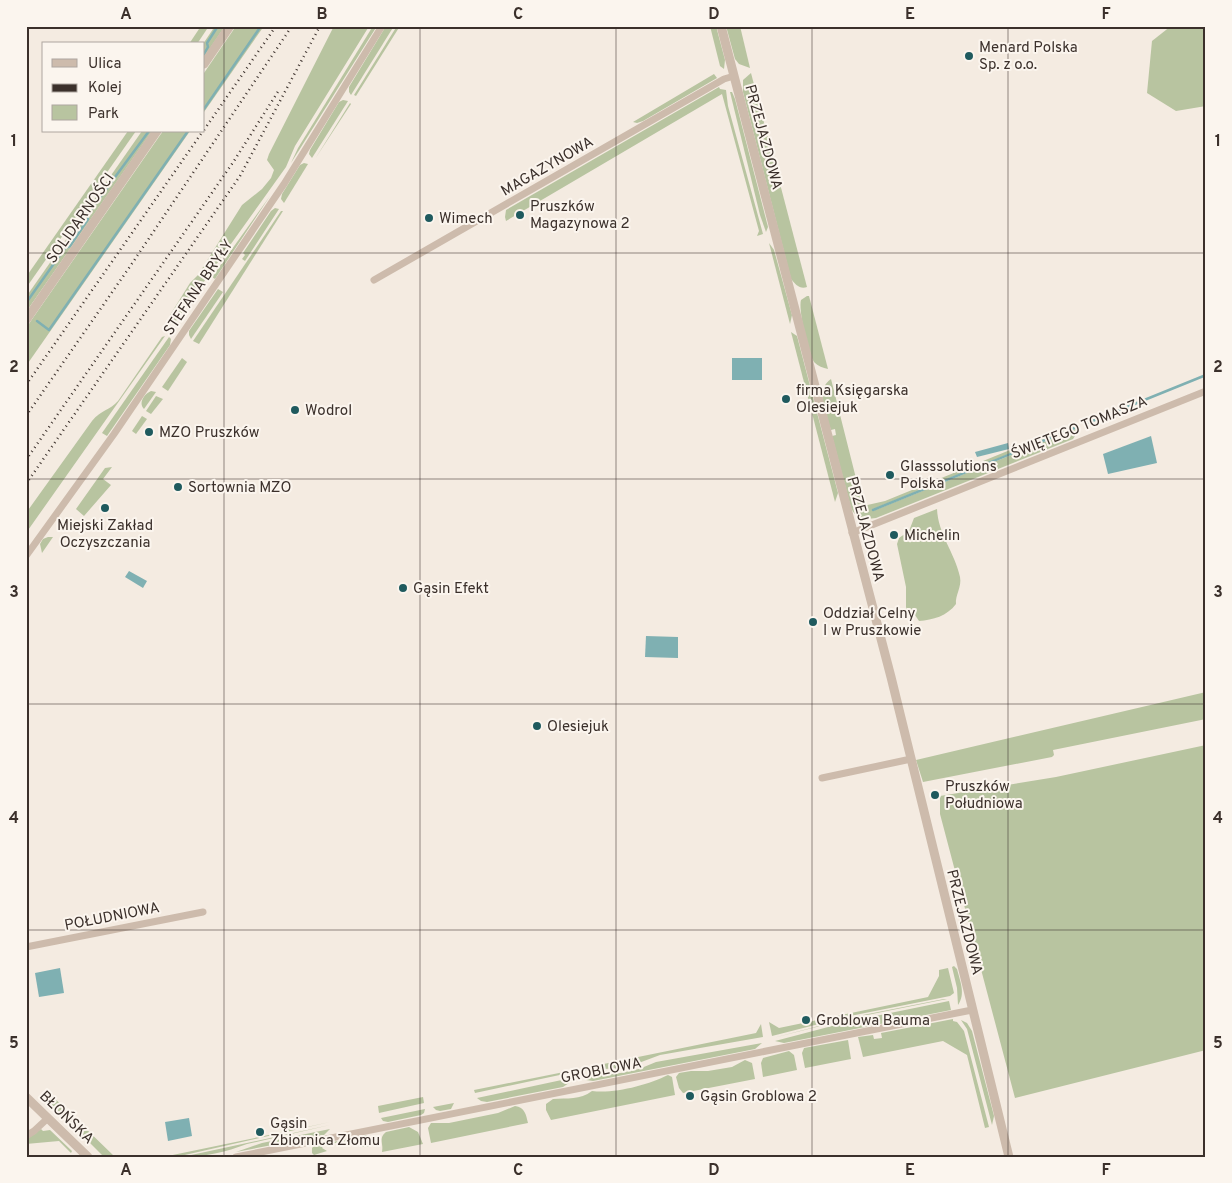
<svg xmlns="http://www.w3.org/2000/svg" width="1232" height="1183" font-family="Overpass,sans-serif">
  <rect width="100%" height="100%" fill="#f4ebe1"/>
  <g fill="#b8c4a0">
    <path d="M201 26H209L197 44H189Z"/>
    <path d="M215 26H225L204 57 203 44Z"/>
    <path d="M236 26H264L204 112V73Z"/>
    <path d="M334 26H366L368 28 295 146 286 167 173 325 170 319V315L190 283 198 275 242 205 262 189 271 178 274 170 267 160 269 154Z"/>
    <path d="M373 26H377L291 163 298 148Z"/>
    <path d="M386 26H394L351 95 349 92V87Z"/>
    <path d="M397 26H400L356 96 354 95Z"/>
    <path d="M710 26H716L725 60 724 69 720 66Z"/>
    <path d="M726 26H740L750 68 739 64 735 59Z"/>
    <path d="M1171 26H1206V106L1176 111 1147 93 1152 41Z"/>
    <path d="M751 73 807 287C800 290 795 284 791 279L743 92V80Z"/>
    <path d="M714 74 717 78 643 121 637 123 633 122Z"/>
    <path d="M719 87 720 89 726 90 728 106 763 234 757 236 759 231 722 94 506 221 505 217 506 210Z"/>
    <path d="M730 92H732L735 99 768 227 766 232 760 215Z"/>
    <path d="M343 100 348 101 312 158 309 154 310 150 339 102Z"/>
    <path d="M350 103 351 104 315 159Z"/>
    <path d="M128 131H136L26 288V277Z"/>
    <path d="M142 131H152L26 312V297Z"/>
    <path d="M163 131H190L26 366V328Z"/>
    <path d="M304 163 308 164 284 203 281 199 282 194 300 165Z"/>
    <path d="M270 196 215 279 212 277Z"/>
    <path d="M275 208 279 209 245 261 242 259 245 255 243 253 271 211Z"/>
    <path d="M281 211H283L199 344 193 341Z"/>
    <path d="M769 243 774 250 792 315 790 324Z"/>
    <path d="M218 289 223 292 191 339 189 335V331Z"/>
    <path d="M807 296H809L828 369C823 368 818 366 814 362 808 354 798 309 801 300Z"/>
    <path d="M791 332 797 336 838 493 835 502Z"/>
    <path d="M165 336 26 533V513L92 421C101 410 110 410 118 401L162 337Z"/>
    <path d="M169 337 171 339 170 345 107 436 102 433Z"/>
    <path d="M182 358 187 362 168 391 162 387Z"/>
    <path d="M831 379 863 506 885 501 1076 423 1078 426 873 509V511L1078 428 1079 430 1073 439 876 518C865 520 856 519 851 508L832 436 836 435 835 429 831 430C826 414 814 391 831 379Z"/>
    <path d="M151 391 156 392 144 409C138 403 144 394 151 391Z"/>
    <path d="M156 396 163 399 151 414 146 411Z"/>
    <path d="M142 416 147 419 136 434 132 431Z"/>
    <path d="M112 467 103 479 111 485 84 516 76 509 105 468Z"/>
    <path d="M937 509C938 534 955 553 960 577 962 587 955 595 956 604 947 616 933 620 919 621L915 615H908L906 607V587L897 544 899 538 909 531 914 518Z"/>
    <path d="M48 537H53L42 553 40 544 43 539Z"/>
    <path d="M1206 692V719L1053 750 1054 755 1052 757 923 782 916 760Z"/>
    <path d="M1206 745V1050L1015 1098 940 814V796L1056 777Z"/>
    <path d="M954 966 957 969C960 981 966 994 958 1005L957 988 952 967Z"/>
    <path d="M948 968 954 993 950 996 850 1016 772 1036 769 1022 779 1028 928 997 939 976V970Z"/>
    <path d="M944 999H947L852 1018 773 1038 853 1017Z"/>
    <path d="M949 1001 951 1010 784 1043 775 1041 851 1021Z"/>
    <path d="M953 1019V1021L957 1022 964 1031 989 1127 985 1128 967 1055 943 1041 863 1057 858 1037 873 1035 874 1039 882 1038 881 1033Z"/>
    <path d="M961 1020 967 1023 972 1031 994 1116 992 1125 967 1029Z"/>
    <path d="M761 1024 763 1037 660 1055 636 1064 617 1068 580 1071 579 1069 756 1033Z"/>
    <path d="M848 1040 851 1059 805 1068 802 1053 804 1048Z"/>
    <path d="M762 1043 755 1049 593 1081 586 1080 582 1077 621 1073 639 1069 656 1062Z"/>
    <path d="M789 1051 794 1055 797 1070 763 1077 761 1063 763 1058Z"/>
    <path d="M745 1060 752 1063 755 1079 683 1093 679 1088 676 1077 679 1073 691 1071H708L732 1067Z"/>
    <path d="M569 1071V1073L475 1093 474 1090Z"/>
    <path d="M668 1075 672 1077 675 1095 551 1120 546 1110V1104L553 1099C567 1098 580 1100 592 1091 614 1094 648 1085 668 1075Z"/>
    <path d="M571 1078 569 1083 563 1087 487 1102 481 1101 477 1098Z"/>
    <path d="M47 1091 115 1157H104L51 1104H46L40 1098Z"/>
    <path d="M423 1097 424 1103 379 1113 378 1106Z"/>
    <path d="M454 1103 451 1109 440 1111 436 1110 433 1107Z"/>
    <path d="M515 1106C525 1107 526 1115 528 1123L431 1143 428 1128 431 1123H449L498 1113Z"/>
    <path d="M425 1109 424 1113 421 1115 388 1122 383 1121 381 1118Z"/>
    <path d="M330 1122 176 1157H163L288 1131 289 1128H291L293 1130Z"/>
    <path d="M330 1125 247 1144C226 1152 204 1157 182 1157Z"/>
    <path d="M409 1127 418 1132 423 1144 382 1152C384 1144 378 1138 386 1132Z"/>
    <path d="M41 1129 43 1131 50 1130 72 1151 71 1153 59 1141 26 1144V1139Z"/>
    <path d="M330 1129 324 1135 236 1152 262 1143Z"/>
    <path d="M366 1135 372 1139V1145L369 1147H363L352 1140 324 1145 322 1148 327 1151 314 1155 312 1153V1148L314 1146Z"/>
  </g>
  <g fill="#7fb0b2">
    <rect x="732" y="358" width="30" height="22"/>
    <path d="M1151 436 1157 463 1108 474 1103 454Z"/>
    <path d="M1008 443 1009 449 977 457 975 452Z"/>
    <path d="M129 571 147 581 143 588 125 577Z"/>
    <path d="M646 636 678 637V658L645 657Z"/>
    <path d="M60 968 64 993 39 997 35 973Z"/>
    <path d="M189 1118 192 1136 168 1141 165 1122Z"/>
  </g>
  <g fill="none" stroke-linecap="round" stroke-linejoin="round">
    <g stroke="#7fb0b2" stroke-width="2.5">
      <path d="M204 54 208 47 207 43 218 26"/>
      <path d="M204 109 261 26"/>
      <path d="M26 303 65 248 70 246 88 219 87 215 149 131"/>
      <path d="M37 321 49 330 188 131"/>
      <path d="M1085 424 1206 375"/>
      <path d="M873 510 1077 427"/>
    </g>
    <g stroke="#cdbbac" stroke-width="7">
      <path d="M374 280 724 79 734 76"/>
      <path d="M852 533 1206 391"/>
      <path d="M26 556 114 434 284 184 382 26"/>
      <path d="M822 778 911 759"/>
      <path d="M26 947 203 912"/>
      <path d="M26 1136 34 1131 48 1118"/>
      <path d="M236 1157 972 1010"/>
    </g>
    <g stroke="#cdbbac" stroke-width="9">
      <path d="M721 26 891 677 1009 1157"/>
      <path d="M204 64 230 26"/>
      <path d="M26 320 157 131"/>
      <path d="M26 1097 88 1157"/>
    </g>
    <g stroke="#3b302b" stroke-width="2.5" stroke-dasharray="1 4" stroke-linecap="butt">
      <path d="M204 130 276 26"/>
      <path d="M26 385 203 131"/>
      <path d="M26 416 131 265 292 26"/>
      <path d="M26 460 234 161 279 90"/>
      <path d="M26 484 240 176 320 26"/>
    </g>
  </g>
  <path fill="none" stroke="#3b302b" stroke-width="1" stroke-opacity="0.55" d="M224 26V1157M420 26V1157M616 26V1157M812 26V1157M1008 26V1157M26 253H1206M26 479H1206M26 704H1206M26 930H1206"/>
  <g fill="#1f5a5e" stroke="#fbf5ee" stroke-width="2">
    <circle cx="969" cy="56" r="5"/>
    <circle cx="520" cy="215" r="5"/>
    <circle cx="429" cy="218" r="5"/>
    <circle cx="786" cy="399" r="5"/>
    <circle cx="295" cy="410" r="5"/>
    <circle cx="149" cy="432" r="5"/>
    <circle cx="890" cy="475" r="5"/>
    <circle cx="178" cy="487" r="5"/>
    <circle cx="105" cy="508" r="5"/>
    <circle cx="894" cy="535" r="5"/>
    <circle cx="403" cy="588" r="5"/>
    <circle cx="813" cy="622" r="5"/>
    <circle cx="537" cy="726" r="5"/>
    <circle cx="935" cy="795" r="5"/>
    <circle cx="806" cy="1020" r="5"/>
    <circle cx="690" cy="1096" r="5"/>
    <circle cx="260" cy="1132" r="5"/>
  </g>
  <g text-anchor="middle" stroke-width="4" stroke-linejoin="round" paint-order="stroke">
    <g font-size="15" fill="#3b302b" stroke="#fbf5ee" text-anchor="start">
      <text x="979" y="52">Menard Polska<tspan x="979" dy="17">Sp. z o.o.</tspan></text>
      <text x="530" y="211">Pruszków<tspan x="530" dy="17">Magazynowa 2</tspan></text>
      <text x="439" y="223">Wimech</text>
      <text x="796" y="395">firma Księgarska<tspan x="796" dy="17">Olesiejuk</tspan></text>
      <text x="305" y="415">Wodrol</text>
      <text x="159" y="437">MZO Pruszków</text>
      <text x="900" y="471">Glasssolutions<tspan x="900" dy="17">Polska</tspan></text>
      <text x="188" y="492">Sortownia MZO</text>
      <text x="105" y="530" text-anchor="middle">Miejski Zakład<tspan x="105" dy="17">Oczyszczania</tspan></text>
      <text x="904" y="540">Michelin</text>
      <text x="413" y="593">Gąsin Efekt</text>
      <text x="823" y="618">Oddział Celny<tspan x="823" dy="17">I w Pruszkowie</tspan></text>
      <text x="547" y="731">Olesiejuk</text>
      <text x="945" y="791">Pruszków<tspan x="945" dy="17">Południowa</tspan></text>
      <text x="816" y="1025">Groblowa Bauma</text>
      <text x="700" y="1101">Gąsin Groblowa 2</text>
      <text x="270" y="1128">Gąsin<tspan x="270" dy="17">Zbiornica Złomu</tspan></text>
    </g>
    <g font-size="15" fill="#3b302b" stroke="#fbf5ee">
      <text transform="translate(764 137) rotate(75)" y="5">PRZEJAZDOWA</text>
      <text transform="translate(547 166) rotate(-30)" y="5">MAGAZYNOWA</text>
      <text transform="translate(80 218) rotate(-55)" y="5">SOLIDARNOŚCI</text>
      <text transform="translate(198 287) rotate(-56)" y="5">STEFANA BRYŁY</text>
      <text transform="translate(1079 427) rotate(-22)" y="5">ŚWIĘTEGO TOMASZA</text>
      <text transform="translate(866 529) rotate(75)" y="5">PRZEJAZDOWA</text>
      <text transform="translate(112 916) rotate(-11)" y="5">POŁUDNIOWA</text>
      <text transform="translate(965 922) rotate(76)" y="5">PRZEJAZDOWA</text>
      <text transform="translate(601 1070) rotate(-11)" y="5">GROBLOWA</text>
      <text transform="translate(67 1117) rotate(44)" y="5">BŁOŃSKA</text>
    </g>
  </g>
  <rect width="1232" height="1183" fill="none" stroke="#fbf5ee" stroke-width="55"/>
  <rect x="42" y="42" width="162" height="90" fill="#fbf5ee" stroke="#aea6a0"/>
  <rect x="52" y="59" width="25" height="8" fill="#cdbbac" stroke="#aea6a0"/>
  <text x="88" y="68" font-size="15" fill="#3b302b">Ulica</text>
  <rect x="52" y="84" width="25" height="8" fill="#3b302b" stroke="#aea6a0"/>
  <text x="88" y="92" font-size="15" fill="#3b302b">Kolej</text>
  <rect x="52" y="105" width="25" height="15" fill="#b8c4a0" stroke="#aea6a0"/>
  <text x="88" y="118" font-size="15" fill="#3b302b">Park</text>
  <rect x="28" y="28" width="1176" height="1128" fill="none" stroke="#3b302b" stroke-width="2"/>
  <g font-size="16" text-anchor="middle" font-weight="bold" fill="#3b302b">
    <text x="126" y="19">A</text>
    <text x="322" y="19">B</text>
    <text x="518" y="19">C</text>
    <text x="714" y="19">D</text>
    <text x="910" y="19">E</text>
    <text x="1106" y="19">F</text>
    <text x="14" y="146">1</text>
    <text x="1218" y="146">1</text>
    <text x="14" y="372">2</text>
    <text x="1218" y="372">2</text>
    <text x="14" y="597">3</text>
    <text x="1218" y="597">3</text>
    <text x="14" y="823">4</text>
    <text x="1218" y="823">4</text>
    <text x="14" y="1048">5</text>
    <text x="1218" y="1048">5</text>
    <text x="126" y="1175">A</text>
    <text x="322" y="1175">B</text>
    <text x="518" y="1175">C</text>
    <text x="714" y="1175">D</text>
    <text x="910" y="1175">E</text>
    <text x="1106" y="1175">F</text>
  </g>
</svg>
